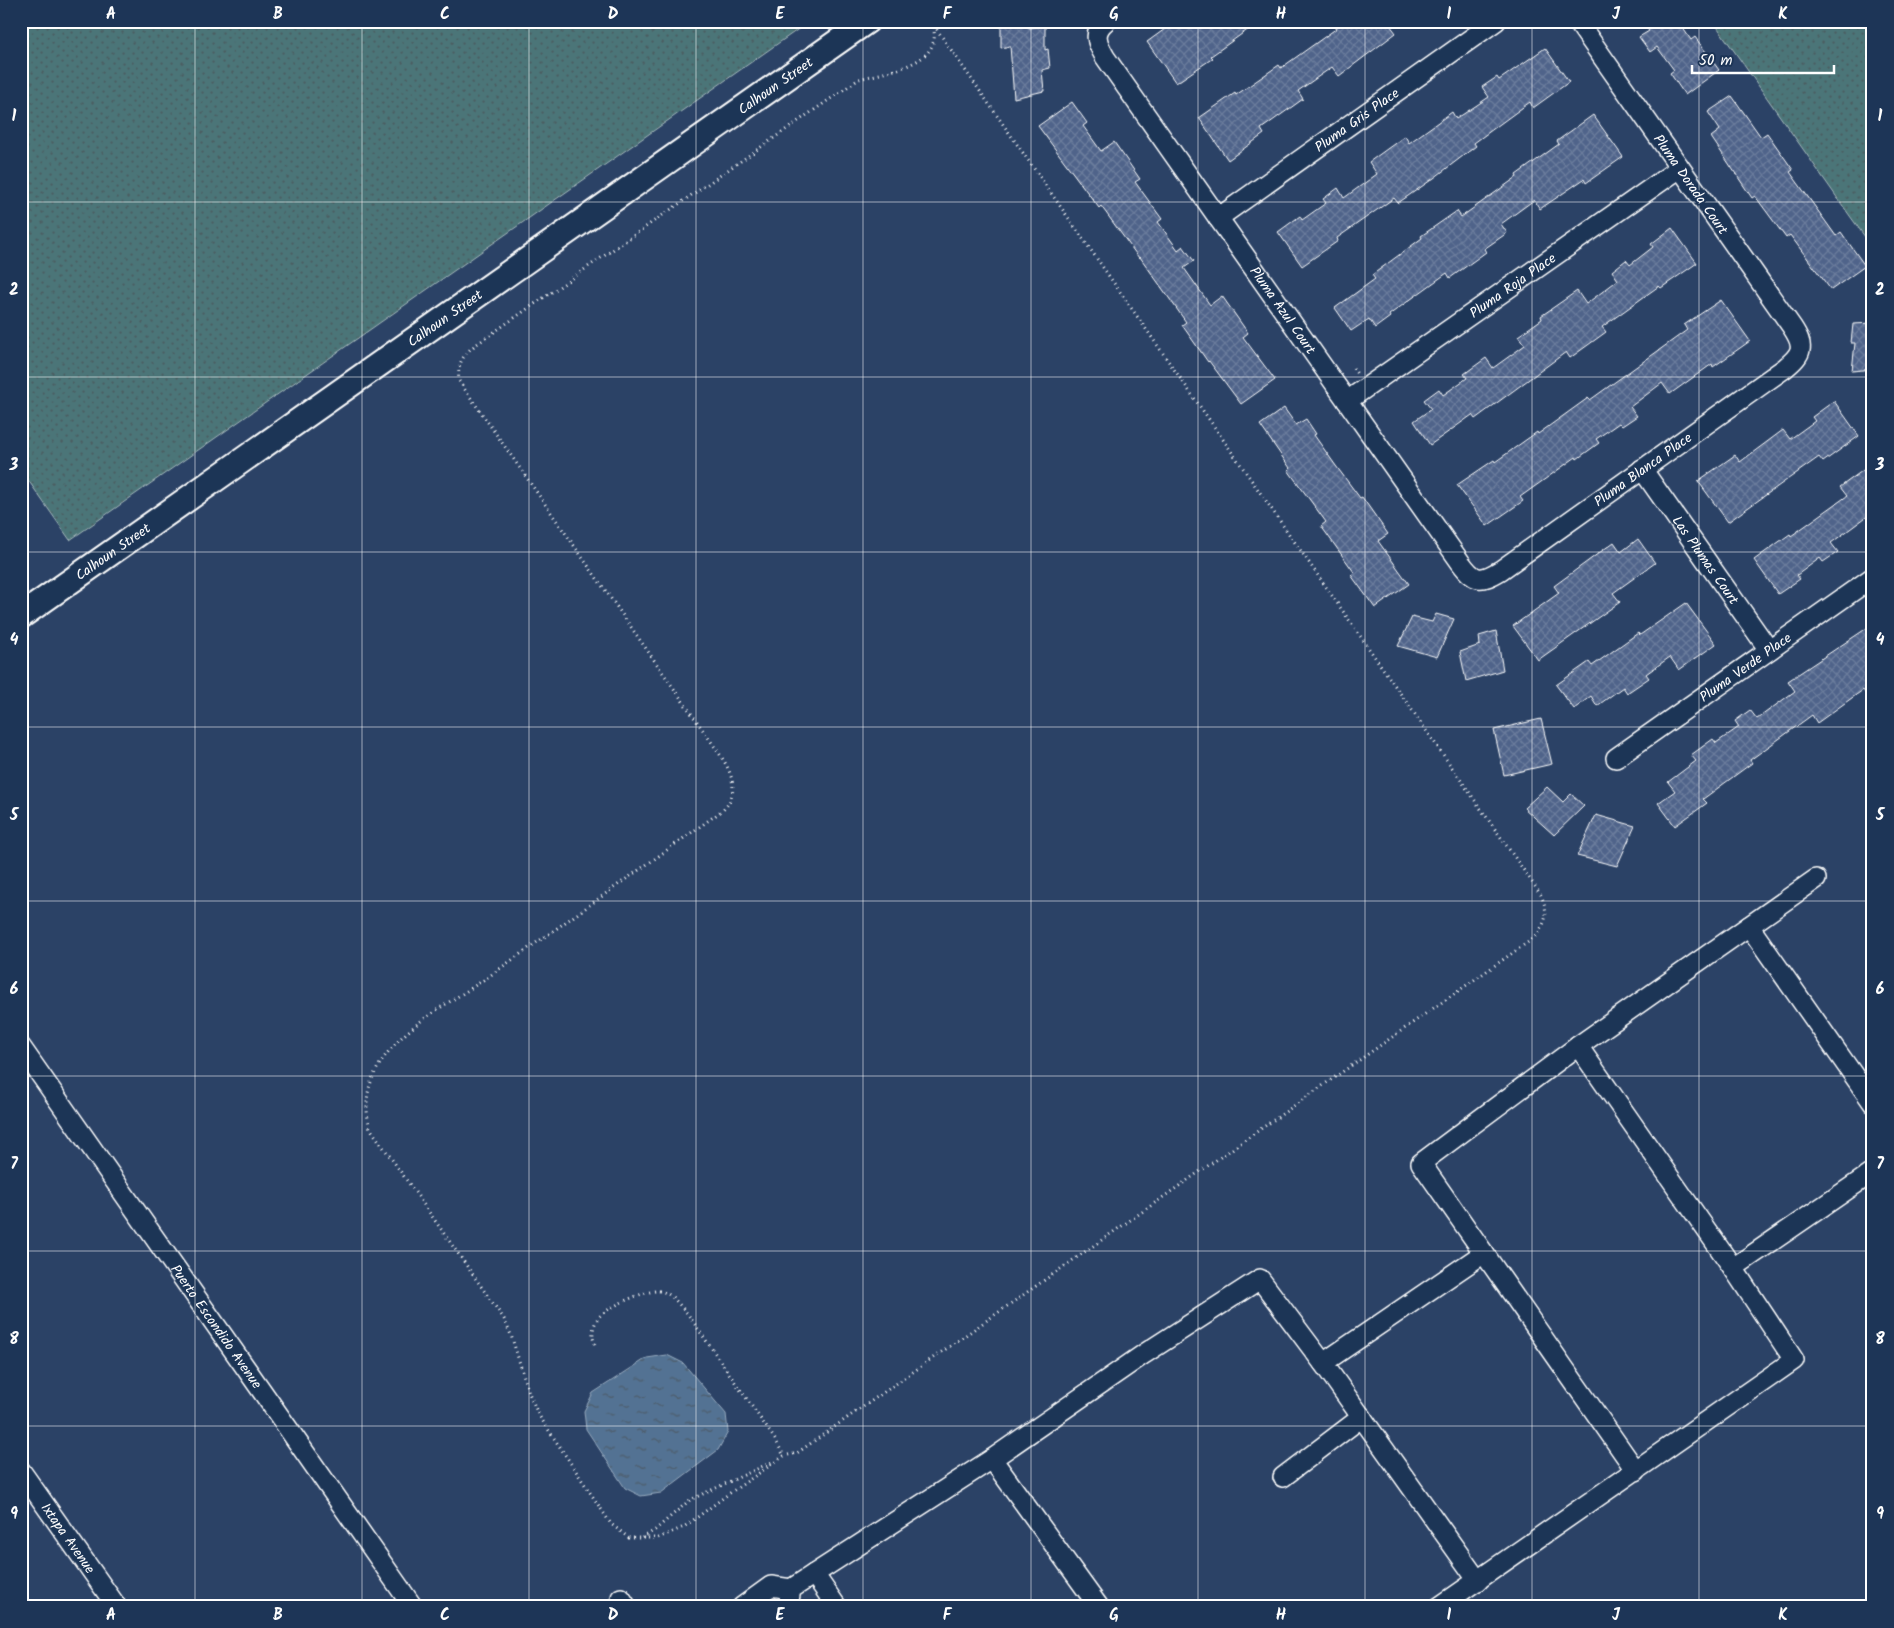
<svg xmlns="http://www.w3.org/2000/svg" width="1894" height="1628" font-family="Kalam,sans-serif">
  <defs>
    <pattern id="grass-dots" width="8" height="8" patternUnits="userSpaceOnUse" patternTransform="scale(1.25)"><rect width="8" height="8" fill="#4c7478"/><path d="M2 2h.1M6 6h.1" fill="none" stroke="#4c5c5e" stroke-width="1.8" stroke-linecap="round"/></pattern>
    <pattern id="water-ripples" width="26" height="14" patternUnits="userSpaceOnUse" patternTransform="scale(1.25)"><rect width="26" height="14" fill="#527293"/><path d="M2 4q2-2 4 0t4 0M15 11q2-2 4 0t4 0" fill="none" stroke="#4e5b68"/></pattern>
    <pattern id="building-cross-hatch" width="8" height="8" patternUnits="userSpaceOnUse" patternTransform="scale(1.25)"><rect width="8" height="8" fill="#50648a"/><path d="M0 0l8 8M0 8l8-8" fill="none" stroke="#6a7b9c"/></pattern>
  </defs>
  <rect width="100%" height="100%" fill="#2b4266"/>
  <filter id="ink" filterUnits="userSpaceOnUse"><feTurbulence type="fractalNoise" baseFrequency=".02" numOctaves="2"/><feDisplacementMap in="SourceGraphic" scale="10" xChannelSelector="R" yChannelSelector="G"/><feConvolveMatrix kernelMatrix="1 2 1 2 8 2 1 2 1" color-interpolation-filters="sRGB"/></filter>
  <g filter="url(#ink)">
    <g fill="url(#grass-dots)" stroke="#a6babc">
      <path d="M21 21H810L70 540 21 470Z"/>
      <path d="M1713 21H1873V248L1850 216Z"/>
    </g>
    <path fill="url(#water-ripples)" stroke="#97aabe" d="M667 1355 683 1363 726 1414 728 1432 718 1450 661 1493 641 1496 625 1488 586 1429 584 1411 593 1393 647 1358Z"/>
    <g fill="url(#building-cross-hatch)" stroke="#fff">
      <path d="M1001 21H1029V28L1045 26V50L1048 49 1050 68 1042 70 1044 91 1014 98 1010 46 1001 48Z"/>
      <path d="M1176 21H1260L1211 56 1213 58 1176 83 1147 42Z"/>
      <path d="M1333 21H1387L1396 33 1339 76 1332 67 1298 91 1303 99 1261 129 1264 134 1228 160 1199 118 1235 93 1236 95 1279 65 1281 68 1337 28Z"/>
      <path d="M1642 21H1678L1691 40 1695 37 1719 70 1685 95 1670 73 1674 70 1657 47 1650 52 1639 37 1649 31Z"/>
      <path d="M1545 48 1569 82 1533 108 1530 102 1474 143 1476 146 1434 178 1398 203 1394 198 1337 238 1338 241 1302 266 1278 232 1300 216 1302 220 1326 203 1323 199 1338 188 1344 198 1377 174 1369 162 1405 136 1409 143 1452 112 1456 119 1489 97 1482 87 1497 77 1499 80Z"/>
      <path d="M1732 96 1761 137 1767 133 1793 170 1790 172 1836 236 1841 232 1865 266 1831 290 1790 235 1786 238 1755 196 1752 198 1711 137 1720 130 1708 112Z"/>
      <path d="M1072 102 1087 123 1083 126 1101 151 1114 142 1140 179 1135 182 1162 219 1158 222 1178 250 1183 246 1194 261 1184 268 1210 305 1222 296 1248 333 1243 337 1275 380 1241 404 1209 361 1208 362 1182 325 1186 322 1140 257 1139 258 1101 206 1099 208 1038 126Z"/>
      <path d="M1593 115 1623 157 1586 183 1584 179 1540 209 1534 200 1501 224 1507 233 1484 249 1486 252 1450 278 1447 273 1389 315 1390 317 1375 328 1369 319 1351 331 1335 308 1375 279 1372 275 1422 238 1421 236 1457 211 1461 217 1517 177 1516 175 1559 144 1557 141Z"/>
      <path d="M1672 228 1697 263 1661 288 1659 286 1602 327 1606 332 1570 358 1566 352 1475 419 1472 415 1430 445 1414 421 1431 409 1424 400 1439 389 1443 395 1467 378 1464 374 1486 358 1493 368 1525 345 1518 336 1542 319 1541 316 1577 291 1586 304 1618 280 1612 271 1626 260 1630 265 1653 247 1651 244Z"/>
      <path d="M1721 300 1750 341 1713 367 1712 364 1670 394 1662 383 1630 407 1637 416 1622 426 1619 423 1596 439 1599 443 1577 459 1576 457 1520 497 1523 501 1487 526 1457 485 1494 460 1495 462 1537 432 1538 434 1588 398 1590 400 1687 330 1684 325Z"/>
      <path d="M1873 323V369L1852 371 1855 343H1851L1853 324Z"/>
      <path d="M1834 401 1859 436 1823 462 1819 457 1728 522 1698 481 1735 455 1740 462 1783 430 1790 439 1815 421 1812 417Z"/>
      <path d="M1284 408 1296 425 1306 419 1316 434 1314 435 1336 466 1360 498 1362 497 1388 534 1378 541 1409 584 1375 608 1351 575 1354 572 1321 526 1326 522 1288 470 1290 468 1260 425Z"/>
      <path d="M1873 463V512L1831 543 1838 552 1823 562 1820 558 1797 575 1800 579 1778 594 1754 560 1790 534 1791 536 1847 496 1840 487Z"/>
      <path d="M1638 539 1655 563 1613 593 1620 602 1538 660 1513 626 1559 593 1554 586 1614 542 1621 552Z"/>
      <path d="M1686 603 1716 644 1679 670 1670 657 1646 674 1649 678 1627 693 1623 687 1597 706 1591 696 1574 709 1556 685 1589 662 1592 666 1638 633 1640 635Z"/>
      <path d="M1436 614 1454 619 1437 657 1398 646 1412 617 1432 622Z"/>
      <path d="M1873 624V704L1863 690 1817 723 1812 715 1750 760 1752 763 1703 799 1707 803 1675 826 1658 803 1675 791 1668 782 1696 761 1691 755 1713 739 1716 743 1739 727 1735 721 1750 710 1757 719 1795 691 1788 681Z"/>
      <path d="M1496 631 1503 670 1466 681 1460 652 1480 645 1479 636Z"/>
      <path d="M1541 719 1552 764 1504 775 1494 730Z"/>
      <path d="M1547 787 1563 802 1571 794 1584 806 1554 835 1524 808Z"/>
      <path d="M1596 815 1635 826 1617 866 1577 856Z"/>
    </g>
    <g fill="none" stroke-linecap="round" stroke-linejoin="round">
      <defs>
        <g id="minor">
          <path id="s1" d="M1106 21C1092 32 1097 43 1105 57L1461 563C1475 582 1481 582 1501 570L1785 368C1803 353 1805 347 1792 327L1577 21"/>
          <path id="s2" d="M1218 218 1496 21"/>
          <path id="s3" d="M1347 401 1680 168"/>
          <path id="s4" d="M1642 469 1769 650"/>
          <path id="s5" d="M1616 758 1873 577"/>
          <path d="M1749 926 1816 879"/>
          <path d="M1578 1046 1749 926 1873 1103"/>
          <path id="s6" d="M21 1047 413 1607"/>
          <path d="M1733 1268 1873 1172"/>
          <path d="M992 1459 1144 1354 1260 1279 1323 1363"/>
          <path id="s7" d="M21 1471 117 1607"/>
          <path d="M1283 1477 1362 1417"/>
          <path d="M814 1574 992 1459 1099 1607"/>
          <path d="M1478 1581 1323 1363 1484 1253"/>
          <path d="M621 1598 627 1607"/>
          <path d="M742 1607 771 1586 791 1589"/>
          <path d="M788 1607 791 1589 814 1574 837 1607"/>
          <path d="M1439 1607 1794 1360 1733 1268 1578 1046 1421 1163 1636 1471"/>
        </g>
        <g id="tertiary">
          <path id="s8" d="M21 616 867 21"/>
        </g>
      </defs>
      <use href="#minor" stroke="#fff" stroke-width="22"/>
      <use href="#tertiary" stroke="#fff" stroke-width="28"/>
      <g stroke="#fff" stroke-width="3" stroke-dasharray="1 4" stroke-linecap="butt">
        <path d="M931 21 1541 895C1549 914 1547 922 1534 938L797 1453 784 1456 727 1495 684 1527 658 1538H629L611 1524 538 1414 529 1393 511 1335 504 1319 370 1128C362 1098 370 1075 389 1051 415 1019 455 1000 488 977 567 921 645 866 723 810 741 792 731 771 719 753L459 381C457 365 462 356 474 346L859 79C881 73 926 67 933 43 935 38 934 32 934 28"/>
        <path d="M1353 368 1357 374"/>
        <path d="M595 1344C591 1337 593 1325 598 1318 607 1307 645 1290 659 1291 671 1292 679 1305 687 1313L776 1441 784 1456"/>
        <path d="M642 1538 655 1530 690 1500 774 1461"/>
      </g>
      <use href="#minor" stroke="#1d3557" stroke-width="19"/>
      <use href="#tertiary" stroke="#1d3557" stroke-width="24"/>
    </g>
  </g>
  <path fill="none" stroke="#fff" stroke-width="1" stroke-opacity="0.55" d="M195 21V1607M362 21V1607M529 21V1607M696 21V1607M863 21V1607M1031 21V1607M1198 21V1607M1365 21V1607M1532 21V1607M1699 21V1607M21 202H1873M21 377H1873M21 552H1873M21 727H1873M21 901H1873M21 1076H1873M21 1251H1873M21 1426H1873"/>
  <g text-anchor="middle" stroke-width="4" stroke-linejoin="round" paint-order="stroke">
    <g font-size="14" fill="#fff" stroke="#1d3557">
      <text dy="5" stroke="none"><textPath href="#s8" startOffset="922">Calhoun Street</textPath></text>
      <text dy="5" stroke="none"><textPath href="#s2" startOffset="170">Pluma Gris Place</textPath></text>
      <text transform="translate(1691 184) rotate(55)" y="5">Pluma Dorada Court</text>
      <text dy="5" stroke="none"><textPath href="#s3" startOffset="202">Pluma Roja Place</textPath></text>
      <text dy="5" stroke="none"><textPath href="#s1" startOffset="350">Pluma Azul Court</textPath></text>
      <text dy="5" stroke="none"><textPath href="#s8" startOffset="518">Calhoun Street</textPath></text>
      <text dy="5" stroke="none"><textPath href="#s1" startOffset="881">Pluma Blanca Place</textPath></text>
      <text dy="5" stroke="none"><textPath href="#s8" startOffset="112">Calhoun Street</textPath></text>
      <text dy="5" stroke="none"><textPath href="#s4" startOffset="111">Las Plumas Court</textPath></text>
      <text dy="5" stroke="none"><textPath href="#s5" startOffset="158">Pluma Verde Place</textPath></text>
      <text dy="5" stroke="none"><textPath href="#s6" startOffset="341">Puerto Escondido Avenue</textPath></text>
      <text dy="5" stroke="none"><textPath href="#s7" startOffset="82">Ixtapa Avenue</textPath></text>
    </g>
  </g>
  <rect width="1894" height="1628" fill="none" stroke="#1d3557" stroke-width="55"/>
  <path d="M1692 65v8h142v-8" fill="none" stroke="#ffffff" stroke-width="2.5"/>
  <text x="1699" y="65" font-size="15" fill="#ffffff" stroke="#1d3557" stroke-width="4" paint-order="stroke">50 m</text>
  <rect x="28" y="28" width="1838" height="1572" fill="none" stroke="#fff" stroke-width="2"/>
  <g font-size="16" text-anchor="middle" font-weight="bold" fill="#fff">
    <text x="111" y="19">A</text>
    <text x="278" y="19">B</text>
    <text x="445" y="19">C</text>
    <text x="613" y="19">D</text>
    <text x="780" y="19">E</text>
    <text x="947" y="19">F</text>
    <text x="1114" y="19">G</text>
    <text x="1281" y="19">H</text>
    <text x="1449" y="19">I</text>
    <text x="1616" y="19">J</text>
    <text x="1783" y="19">K</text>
    <text x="14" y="121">1</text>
    <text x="1880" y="121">1</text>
    <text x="14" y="295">2</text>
    <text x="1880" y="295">2</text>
    <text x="14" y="470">3</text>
    <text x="1880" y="470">3</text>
    <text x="14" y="645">4</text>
    <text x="1880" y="645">4</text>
    <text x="14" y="820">5</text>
    <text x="1880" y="820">5</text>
    <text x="14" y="994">6</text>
    <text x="1880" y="994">6</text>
    <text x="14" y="1169">7</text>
    <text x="1880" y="1169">7</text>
    <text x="14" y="1344">8</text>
    <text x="1880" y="1344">8</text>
    <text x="14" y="1519">9</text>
    <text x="1880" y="1519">9</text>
    <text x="111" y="1620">A</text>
    <text x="278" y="1620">B</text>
    <text x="445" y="1620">C</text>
    <text x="613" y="1620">D</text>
    <text x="780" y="1620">E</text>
    <text x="947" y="1620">F</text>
    <text x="1114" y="1620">G</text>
    <text x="1281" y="1620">H</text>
    <text x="1449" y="1620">I</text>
    <text x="1616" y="1620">J</text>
    <text x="1783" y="1620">K</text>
  </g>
</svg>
